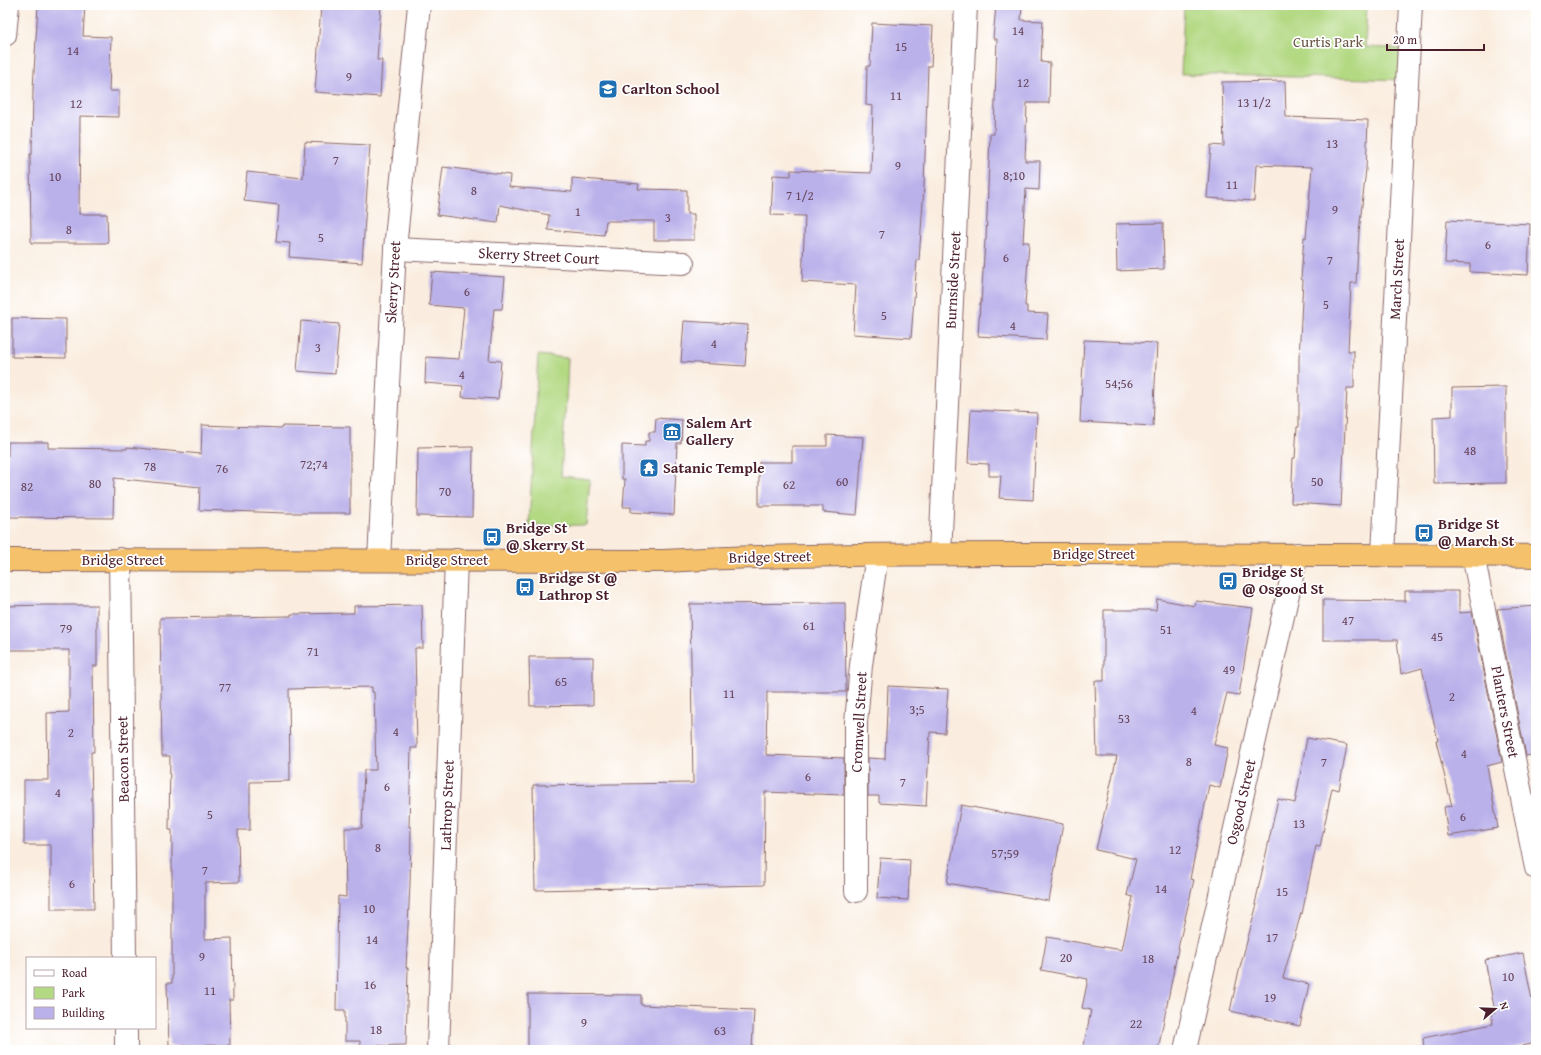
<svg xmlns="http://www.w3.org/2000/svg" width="1541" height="1055" font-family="'Gentium Book Plus',serif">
  <rect width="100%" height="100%" fill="#fff"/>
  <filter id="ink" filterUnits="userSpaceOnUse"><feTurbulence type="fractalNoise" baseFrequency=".025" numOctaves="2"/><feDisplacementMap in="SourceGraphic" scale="8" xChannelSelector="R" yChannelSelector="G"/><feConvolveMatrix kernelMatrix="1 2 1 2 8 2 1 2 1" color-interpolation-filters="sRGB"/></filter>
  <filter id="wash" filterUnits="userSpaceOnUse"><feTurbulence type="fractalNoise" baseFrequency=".012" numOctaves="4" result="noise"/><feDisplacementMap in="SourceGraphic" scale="16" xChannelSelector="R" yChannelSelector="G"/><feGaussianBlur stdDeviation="0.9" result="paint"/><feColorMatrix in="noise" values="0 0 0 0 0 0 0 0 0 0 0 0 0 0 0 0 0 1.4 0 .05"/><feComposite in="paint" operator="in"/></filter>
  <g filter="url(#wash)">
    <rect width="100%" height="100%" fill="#faeddf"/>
    <g fill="#b3d983" stroke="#7e7c57">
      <path d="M1184 5H1367L1365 47 1409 49 1407 80 1181 74Z"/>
      <path d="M538 355 568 358 567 384 561 476 590 479 586 525 529 526Z"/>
    </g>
    <g id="blocks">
      <g fill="#bab1ea">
        <path d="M38 5H85L83 36 111 37 109 91H119V117L80 116 79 214H107L108 243H31L30 154H32L33 89Z"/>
        <path d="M321 5H381L377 60H382L380 97 315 92Z"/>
        <path d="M996 5H1022L1021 20 1043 21 1041 62 1050 63 1049 103H1027L1025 161H1040L1039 190 1026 189 1023 242H1029L1025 306H1027V313L1048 314 1046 340 978 336 980 303H981L985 240H986L990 134H994L997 39H993Z"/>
        <path d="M872 23 933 26 931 66H928L924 186 919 260H917L911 338 853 334 856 285 802 282 805 216 771 215 773 175 791 176V170L871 173 873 106 866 105 867 66H870Z"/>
        <path d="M1285 81 1286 117 1368 120 1366 169 1359 232 1356 283H1351L1348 351H1354V388H1347L1341 506 1291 503 1293 458H1295L1297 427H1299V359L1303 280 1301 279 1304 237 1306 238 1312 167 1256 165 1254 201 1207 198 1211 145 1224 146 1222 82Z"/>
        <path d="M305 142 370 145 362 263 289 257 290 243 276 242 279 205 244 201 247 172 303 178Z"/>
        <path d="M443 167 510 175 509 187 572 192V178L639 184 638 189 687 190V214H694V240H654V221H606L604 235 548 230 549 215 500 205 498 223 437 215Z"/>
        <path d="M1447 220 1530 224 1528 275 1470 272V264L1445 263Z"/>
        <path d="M1163 223 1164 269 1117 271 1116 224Z"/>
        <path d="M432 272 505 277 502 309H494L489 360 501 361 498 399 462 397 463 386 425 383 426 357 459 359 464 308 429 305Z"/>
        <path d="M12 318 66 319V358L12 357Z"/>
        <path d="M301 321 339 324 335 374 297 371Z"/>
        <path d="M684 321 748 325 745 366 681 362Z"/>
        <path d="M1084 340 1157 343 1153 426 1080 422Z"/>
        <path d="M1506 387V483L1434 484 1433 417 1452 416V388Z"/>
        <path d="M971 410 1037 413 1033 500 999 498 1001 476H989V464L968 463Z"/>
        <path d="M656 418 682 420 681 443H677L674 515 631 512V507H623L625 479H622V445L645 446V441H649V432H655Z"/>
        <path d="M202 425 282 428V426L350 427V513H286L199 510 200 487 114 478 113 518 5 517V456H8V442H48V448L127 449V447L201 454Z"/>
        <path d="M827 435 863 437 857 515 823 512V506H759V462H792V446H827Z"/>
        <path d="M473 447 472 517 417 516 418 448Z"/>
        <path d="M1405 591H1459V613L1472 612 1502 762 1487 766 1498 828 1448 836 1444 807 1452 806 1436 741H1438L1422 668 1401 674 1397 640H1323V600L1405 601Z"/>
        <path d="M1157 599 1195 606 1196 601 1253 608 1239 695 1227 693 1214 745 1228 748 1220 788 1209 785 1190 879 1194 880 1179 944 1158 1050H1083L1091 1010 1082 1008 1088 979 1041 970 1047 937 1122 950 1133 897 1127 895 1136 859 1096 850 1117 756H1097L1095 681H1104V610H1156Z"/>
        <path d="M845 603 846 692H767L766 755 844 758V795L765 792 764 885 535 890 533 785 693 783 690 604Z"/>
        <path d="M46 605H97V666H93L94 752H91L94 909H51V845H24V780H48L47 713 69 712V650H5V606Z"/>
        <path d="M422 605 423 648H415L417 748H411L409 827H411L410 884 406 968H408L406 1045 360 1046V1041H345V1010H336L338 896 346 897 345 828H362L364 770H376L374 692H372V687L289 689 290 781 250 782V830H238L239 882 205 883V939L232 938 233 1000H229L230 1045 169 1046 167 983H172V830H169L170 756H162L160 618 291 616V614L354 613V606Z"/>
        <path d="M1536 606V754L1526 756 1497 609Z"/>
        <path d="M529 657H593V705L530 706Z"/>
        <path d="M888 686 948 689 945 733 930 732 926 806 879 803V796H868V758L885 759Z"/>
        <path d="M1307 738 1347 745 1339 790 1332 788 1320 847 1316 846 1302 914 1301 913 1283 978 1309 984 1300 1026 1230 1011 1238 975 1257 904H1255L1278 799 1295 803Z"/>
        <path d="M961 805 1063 824 1049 901 947 883Z"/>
        <path d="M880 858 910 860 908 900 877 898Z"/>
        <path d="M1523 953 1536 1021V1043L1502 1050H1424L1423 1038 1493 1024 1491 1013 1495 1012 1485 960Z"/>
        <path d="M528 994 641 995V1005L754 1010 752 1050H528Z"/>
      </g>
    </g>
  </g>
  <g filter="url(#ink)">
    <use href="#blocks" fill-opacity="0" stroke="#88676a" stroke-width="1"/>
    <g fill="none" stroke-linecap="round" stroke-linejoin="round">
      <defs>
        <g id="minor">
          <path d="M5 35 8 5"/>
          <path d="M395 249 683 263"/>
          <path d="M940 554 966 5"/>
          <path d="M1383 554 1411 5"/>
          <path d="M1473 555 1536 868"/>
          <path d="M120 559 125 958"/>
          <path d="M379 560 395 249 419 5"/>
          <path d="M856 891V723L861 665 877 555"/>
          <path d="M126 1028V1050"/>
          <path d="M438 1050 456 560"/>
          <path d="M1185 1050 1297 554"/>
        </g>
        <path id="trunk" d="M5 560 664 561C795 554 927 554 1058 554 1218 554 1377 554 1536 556"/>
      </defs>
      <use href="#minor" stroke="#88676a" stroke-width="24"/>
      <use href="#trunk" stroke="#88676a" stroke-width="24"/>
      <use href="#minor" stroke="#fff" stroke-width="22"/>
      <use href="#trunk" stroke="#f5c16b" stroke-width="22"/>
    </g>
  </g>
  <defs>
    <symbol id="school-square" viewBox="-11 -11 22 22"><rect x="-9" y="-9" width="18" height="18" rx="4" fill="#1f6fb2" stroke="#fff"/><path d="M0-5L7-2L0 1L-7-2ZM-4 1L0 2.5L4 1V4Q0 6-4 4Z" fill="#fff"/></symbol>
    <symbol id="museum-square" viewBox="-11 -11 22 22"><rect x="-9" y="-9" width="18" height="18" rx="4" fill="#1f6fb2" stroke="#fff"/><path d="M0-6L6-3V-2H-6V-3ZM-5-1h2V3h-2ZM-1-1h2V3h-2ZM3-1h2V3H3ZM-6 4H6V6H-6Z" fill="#fff"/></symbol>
    <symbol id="temple-square" viewBox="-11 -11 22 22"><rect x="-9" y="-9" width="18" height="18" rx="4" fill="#1f6fb2" stroke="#fff"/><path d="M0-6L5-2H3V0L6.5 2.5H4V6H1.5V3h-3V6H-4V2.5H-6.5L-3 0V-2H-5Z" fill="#fff"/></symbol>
    <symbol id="bus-square" viewBox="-11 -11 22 22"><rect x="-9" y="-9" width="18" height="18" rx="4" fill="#1f6fb2" stroke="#fff"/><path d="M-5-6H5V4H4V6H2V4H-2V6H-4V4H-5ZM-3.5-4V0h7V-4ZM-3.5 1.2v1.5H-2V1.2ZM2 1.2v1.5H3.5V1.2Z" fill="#fff"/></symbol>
  </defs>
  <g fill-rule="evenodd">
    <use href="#school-square" x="597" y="78" width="22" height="22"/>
    <use href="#museum-square" x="661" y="421" width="22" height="22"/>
    <use href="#temple-square" x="638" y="457" width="22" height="22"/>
    <use href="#bus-square" x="1413" y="522" width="22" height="22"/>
    <use href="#bus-square" x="481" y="526" width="22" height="22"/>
    <use href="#bus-square" x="1217" y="570" width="22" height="22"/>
    <use href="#bus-square" x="514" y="576" width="22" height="22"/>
  </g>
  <g text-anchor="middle" stroke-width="3.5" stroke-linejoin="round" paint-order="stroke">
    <g font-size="13" fill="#66445b">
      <text x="1018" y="35">14</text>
      <text x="901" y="51">15</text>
      <text x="73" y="55">14</text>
      <text x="349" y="81">9</text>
      <text x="1023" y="87">12</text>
      <text x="896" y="100">11</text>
      <text x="1254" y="107">13 1/2</text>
      <text x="76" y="108">12</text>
      <text x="1332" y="148">13</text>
      <text x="336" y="165">7</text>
      <text x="898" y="170">9</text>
      <text x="1014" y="180">8;10</text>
      <text x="55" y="181">10</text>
      <text x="1232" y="189">11</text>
      <text x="474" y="195">8</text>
      <text x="800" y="200">7 1/2</text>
      <text x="1335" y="214">9</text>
      <text x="578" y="216">1</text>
      <text x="668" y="222">3</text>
      <text x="69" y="234">8</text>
      <text x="882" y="239">7</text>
      <text x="321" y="242">5</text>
      <text x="1488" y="249">6</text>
      <text x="1006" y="262">6</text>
      <text x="1330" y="265">7</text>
      <text x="467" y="296">6</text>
      <text x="1326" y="309">5</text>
      <text x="884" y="320">5</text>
      <text x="1013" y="330">4</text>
      <text x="714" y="348">4</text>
      <text x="318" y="352">3</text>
      <text x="462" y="379">4</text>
      <text x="1119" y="388">54;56</text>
      <text x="1470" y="455">48</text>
      <text x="314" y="469">72;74</text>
      <text x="150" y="471">78</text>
      <text x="222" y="473">76</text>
      <text x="842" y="486">60</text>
      <text x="1317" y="486">50</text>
      <text x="95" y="488">80</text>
      <text x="789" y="489">62</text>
      <text x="27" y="491">82</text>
      <text x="445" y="496">70</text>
      <text x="1348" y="625">47</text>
      <text x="809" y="630">61</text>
      <text x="66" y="633">79</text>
      <text x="1166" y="634">51</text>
      <text x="1437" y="641">45</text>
      <text x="313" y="656">71</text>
      <text x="1229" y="674">49</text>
      <text x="561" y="686">65</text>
      <text x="225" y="692">77</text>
      <text x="729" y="698">11</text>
      <text x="1452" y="701">2</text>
      <text x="917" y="714">3;5</text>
      <text x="1194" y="715">4</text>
      <text x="1124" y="723">53</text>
      <text x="396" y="736">4</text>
      <text x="71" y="737">2</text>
      <text x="1464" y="758">4</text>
      <text x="1189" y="766">8</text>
      <text x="1324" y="767">7</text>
      <text x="808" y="781">6</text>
      <text x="903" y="787">7</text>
      <text x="387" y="791">6</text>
      <text x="58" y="797">4</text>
      <text x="210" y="819">5</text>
      <text x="1463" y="821">6</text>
      <text x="1299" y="828">13</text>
      <text x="378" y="852">8</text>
      <text x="1175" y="854">12</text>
      <text x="1005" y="858">57;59</text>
      <text x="205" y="875">7</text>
      <text x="72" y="888">6</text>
      <text x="1161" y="893">14</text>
      <text x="1282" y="896">15</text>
      <text x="369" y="913">10</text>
      <text x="1272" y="942">17</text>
      <text x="372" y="944">14</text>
      <text x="202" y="961">9</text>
      <text x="1066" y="962">20</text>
      <text x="1148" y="963">18</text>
      <text x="1508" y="981">10</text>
      <text x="370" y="989">16</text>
      <text x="210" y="995">11</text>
      <text x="1270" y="1002">19</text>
      <text x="584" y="1027">9</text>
      <text x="1136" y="1028">22</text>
      <text x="376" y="1034">18</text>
      <text x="720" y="1035">63</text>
    </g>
    <g font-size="15" fill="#6a5745" stroke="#fff">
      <text x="1328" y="47">Curtis Park</text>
    </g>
    <g font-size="15" font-weight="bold" fill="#4a1f2b" stroke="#fff" text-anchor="start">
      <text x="622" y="94">Carlton School</text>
      <text x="686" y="428">Salem Art<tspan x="686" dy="17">Gallery</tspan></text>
      <text x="663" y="473">Satanic Temple</text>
      <text x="1438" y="529">Bridge St<tspan x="1438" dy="17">@ March St</tspan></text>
      <text x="506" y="533">Bridge St<tspan x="506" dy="17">@ Skerry St</tspan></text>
      <text x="1242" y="577">Bridge St<tspan x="1242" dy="17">@ Osgood St</tspan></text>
      <text x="539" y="583">Bridge St @<tspan x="539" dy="17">Lathrop St</tspan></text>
    </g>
    <g font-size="15" fill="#4a1f2b" stroke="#fff">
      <text transform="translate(539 256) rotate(3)" y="5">Skerry Street Court</text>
      <text transform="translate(1397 279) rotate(-87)" y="5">March Street</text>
      <text transform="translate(953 280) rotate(-87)" y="5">Burnside Street</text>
      <text transform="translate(393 282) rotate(-87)" y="5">Skerry Street</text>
      <text x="1094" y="559">Bridge Street</text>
      <text transform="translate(770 557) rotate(-1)" y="5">Bridge Street</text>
      <text x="123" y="565">Bridge Street</text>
      <text x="447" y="565">Bridge Street</text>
      <text transform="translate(1505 712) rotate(79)" y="5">Planters Street</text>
      <text transform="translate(859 722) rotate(-87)" y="5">Cromwell Street</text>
      <text transform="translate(123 759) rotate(-91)" y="5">Beacon Street</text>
      <text transform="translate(1241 802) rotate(-77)" y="5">Osgood Street</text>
      <text transform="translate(447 805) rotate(-88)" y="5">Lathrop Street</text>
    </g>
  </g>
  <rect width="1541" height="1055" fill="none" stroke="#fff" stroke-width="20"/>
  <rect x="26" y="957" width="130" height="72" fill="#ffffff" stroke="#b7a5aa"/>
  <rect x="34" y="970" width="20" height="6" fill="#ffffff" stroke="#b7a5aa"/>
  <text x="62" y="977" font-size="12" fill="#4a1f2b">Road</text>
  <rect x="34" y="987" width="20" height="12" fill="#b3d983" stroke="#b7a5aa"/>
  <text x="62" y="997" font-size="12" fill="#4a1f2b">Park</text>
  <rect x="34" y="1007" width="20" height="12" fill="#bab1ea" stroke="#b7a5aa"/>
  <text x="62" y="1017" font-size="12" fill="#4a1f2b">Building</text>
  <g transform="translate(1495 1009) rotate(71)" stroke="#ffffff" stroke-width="3" paint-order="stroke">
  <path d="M0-3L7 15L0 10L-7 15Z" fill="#4a1f2b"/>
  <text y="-6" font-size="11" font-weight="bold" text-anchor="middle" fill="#4a1f2b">N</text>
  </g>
  <path d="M1387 44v6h97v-6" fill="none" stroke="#4a1f2b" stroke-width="2"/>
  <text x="1393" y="44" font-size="12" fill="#4a1f2b" stroke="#ffffff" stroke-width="3" paint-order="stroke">20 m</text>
</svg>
